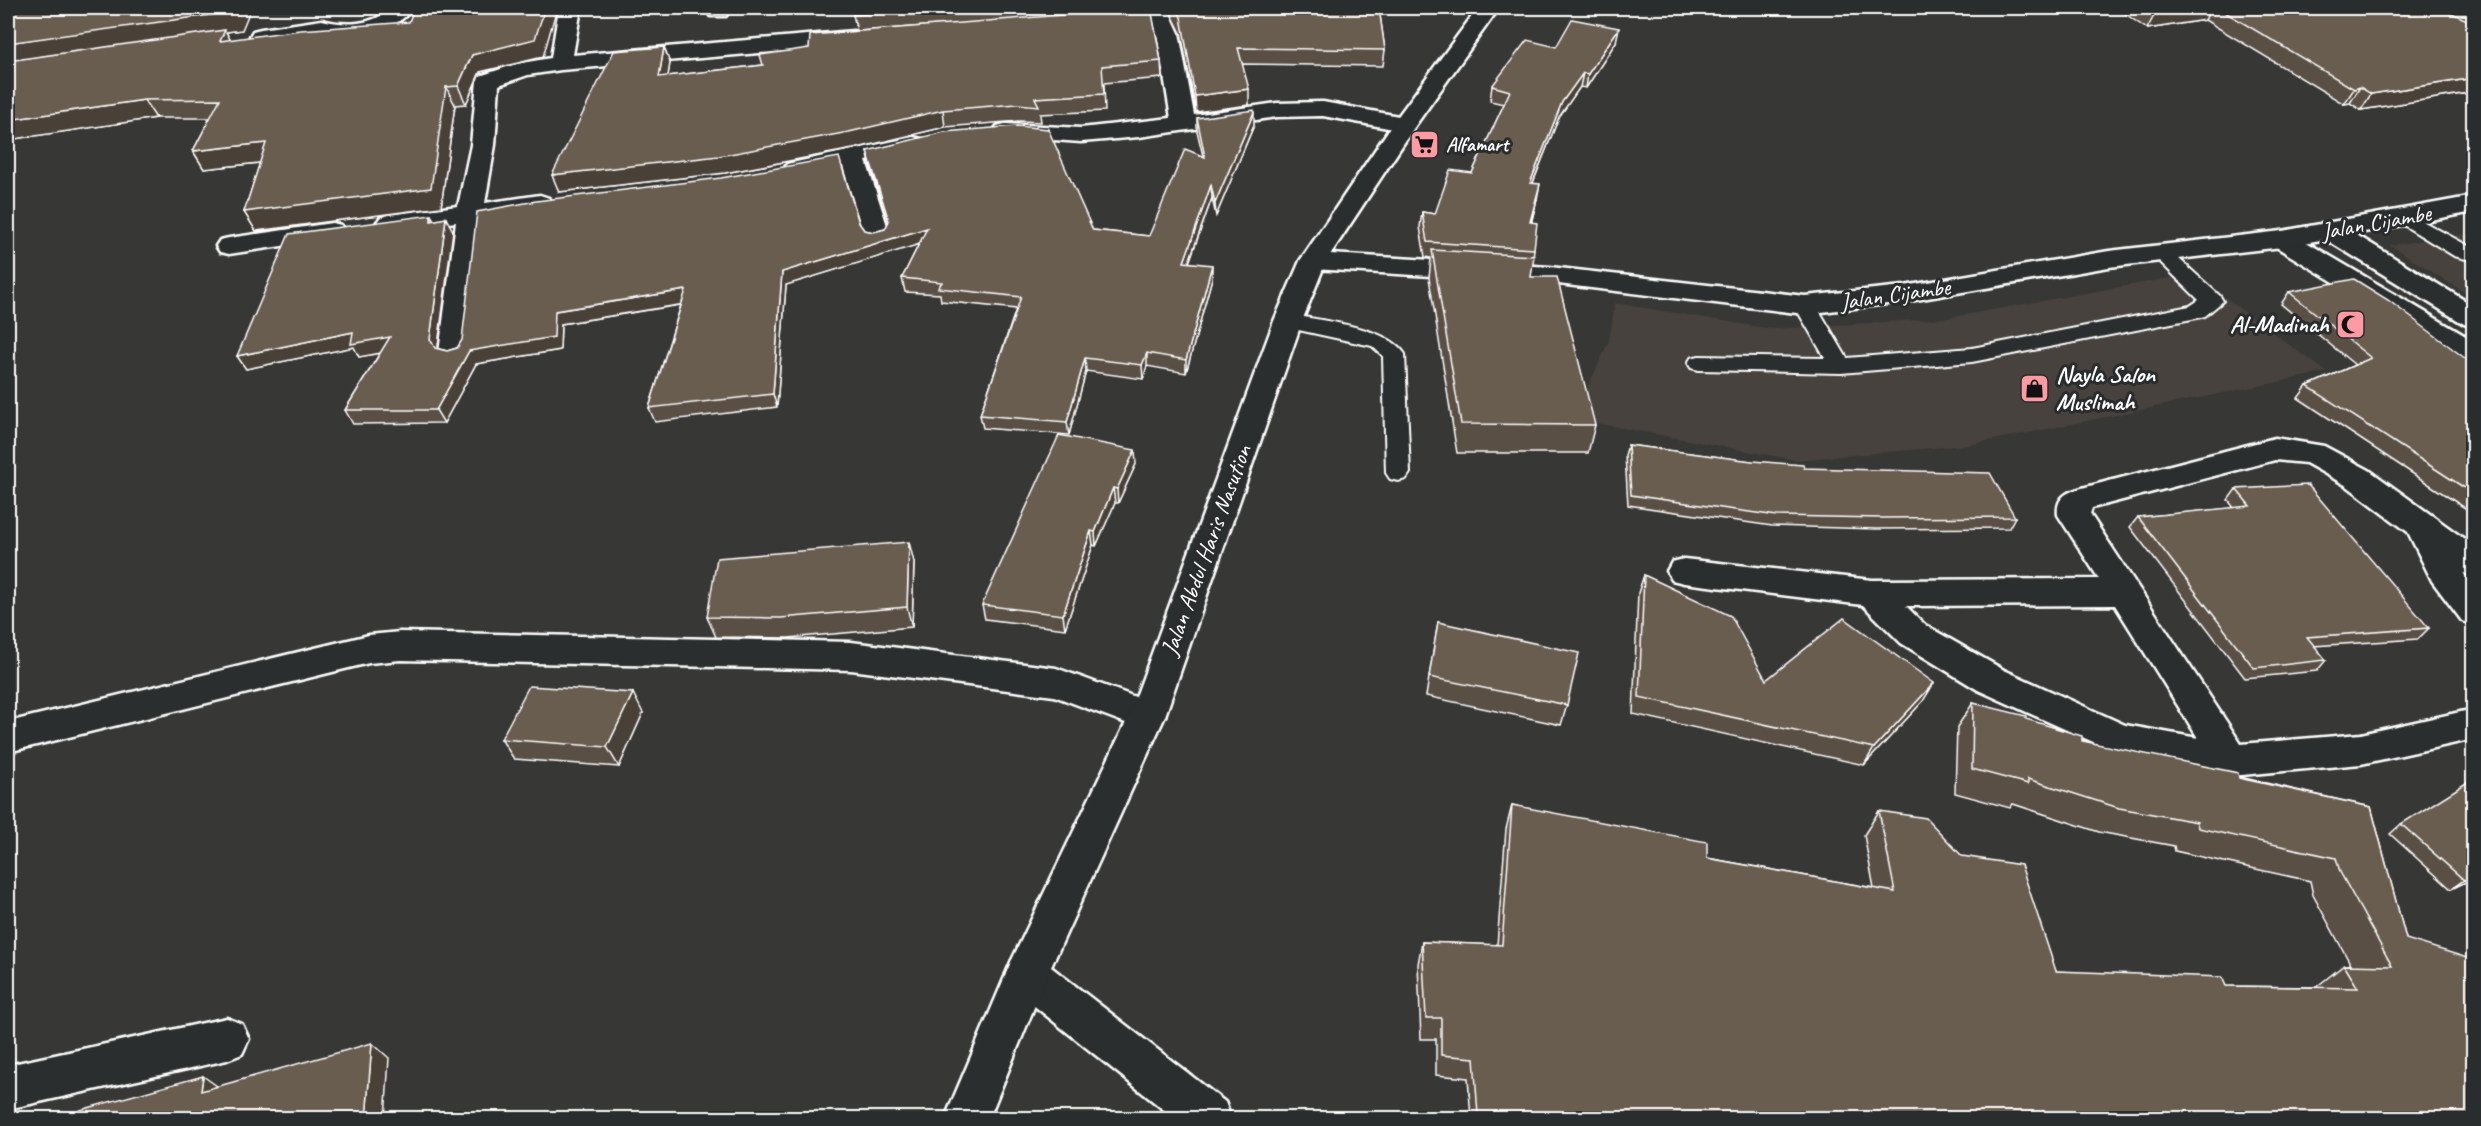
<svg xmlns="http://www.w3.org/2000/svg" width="2481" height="1126" font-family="Caveat,sans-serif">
  <rect width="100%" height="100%" fill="#373735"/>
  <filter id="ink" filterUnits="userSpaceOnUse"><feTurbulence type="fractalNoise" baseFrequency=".0167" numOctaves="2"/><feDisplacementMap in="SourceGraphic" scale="12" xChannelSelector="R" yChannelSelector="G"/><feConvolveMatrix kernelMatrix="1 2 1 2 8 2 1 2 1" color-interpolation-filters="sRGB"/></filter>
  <g filter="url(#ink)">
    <g fill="#46423d">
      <path d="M2473 233V298L2390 245Z"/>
      <path d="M2192 274 2327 372 1968 445 1795 460 1573 419 1609 341 1615 303 1772 329 1947 318Z"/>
    </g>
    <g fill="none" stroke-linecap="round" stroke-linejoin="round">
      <defs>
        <g id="service">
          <path d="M2404 211 2474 249V261L2454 256 2397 221 2394 217 2397 213Z"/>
          <path d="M2161 247 2168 249 2220 296 2223 301 2205 316 2197 318 1972 362 1841 373 1699 370 1691 368 1688 363 1691 358 1699 356 1825 358 1794 305 1797 300H1813L1847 358 1972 348 2190 306 2199 300 2151 253 2154 249Z"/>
          <path d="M1288 314C1320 321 1387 326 1405 354L1410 473 1406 479 1398 481 1390 479 1386 473 1383 356 1372 346 1280 326 1277 321 1280 316Z"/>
        </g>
        <g id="minor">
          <path d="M391 8H413C398 29 348 48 325 33L261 43 253 41 250 36 253 31 261 29 322 20C344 26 373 26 391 8Z"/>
          <path d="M559 8H581L573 55 853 31 861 33 864 38 861 43 853 45 561 70 528 75 499 85 495 145 485 203 540 195 549 198 553 203 549 208 540 211 482 218 467 353 463 359 453 362 443 359 439 353 456 222 389 231 380 228 376 223 380 218 389 215 458 206 471 145 477 81 480 76 516 64 551 58Z"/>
          <path d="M708 8H728L729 11 726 16H710Z"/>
          <path d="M1161 10 1169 11 1179 33 1194 115 1277 103 1323 102 1404 117 1412 119 1416 124 1412 129 1404 131 1323 116 1277 117 1139 137 1081 142 997 136 993 131 997 126 1005 124 1081 128 1171 118 1157 33 1153 23H1100L1097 18 1100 13 1108 12Z"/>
          <path d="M913 137 922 139 925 144 922 149 866 161 890 235 886 241 877 243 868 241 864 235 843 166 796 176 787 174 784 169 787 164Z"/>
          <path d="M332 223 341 225 345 231 341 237 229 254 220 252 216 246 220 240 229 238Z"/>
          <path d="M2331 223 2340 225 2474 306V327L2464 324 2322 237 2318 231 2322 225Z"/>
          <path d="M2282 231 2291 233 2474 341V363L2464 361 2273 245 2269 239 2273 233Z"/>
          <path d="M2275 438 2324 446 2369 470 2474 546V576L2463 573 2474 586V625L2462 621 2432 581 2408 532 2347 486 2306 463 2275 460 2092 508 2090 514 2241 744 2361 734 2474 709V739L2361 764 2231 776 2120 754 1978 690 1901 643 1863 605 1684 583 1672 580 1667 571 1672 562 1684 559 1872 580 2099 579 2058 515C2056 498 2066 492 2082 488ZM2115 605 2198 738 2125 725 2004 670 1925 625 1906 606Z"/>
          <path d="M400 632 851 642 1056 668 1160 706 1165 716 1160 726 1147 731 1054 696 851 670 400 660 369 663 8 752V722L369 635Z"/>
          <path d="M1027 954 1042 960 1225 1102 1231 1118H1174L1012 988 1006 974 1012 960Z"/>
          <path d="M227 1018 242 1024 249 1039 242 1054 227 1060 8 1109V1065Z"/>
        </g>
        <path id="tertiary" d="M2474 196V212L2282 247 2109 267 1904 302 1805 314 1550 283 1313 269 1304 267 1300 261 1304 255 1313 253 1550 267 1805 296 1904 286 2109 251 2282 231Z"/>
        <path id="trunk" d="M1478 8H1499L1415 126 1326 261 1302 321 1165 716 1046 978 989 1118H945L1012 960 1129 716 1274 321 1300 261 1396 119Z"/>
      </defs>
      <use href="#service" stroke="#fff" stroke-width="4"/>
      <use href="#minor" stroke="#fff" stroke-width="5"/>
      <use href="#tertiary" stroke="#fff" stroke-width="5"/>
      <use href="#trunk" stroke="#fff" stroke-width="5"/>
      <use href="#service" fill="#2a2d2e" fill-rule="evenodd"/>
      <use href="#minor" fill="#2a2d2e" fill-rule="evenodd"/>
      <use href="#tertiary" fill="#2a2d2e" fill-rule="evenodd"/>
      <use href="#trunk" fill="#2a2d2e" fill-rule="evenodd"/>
    </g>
    <g fill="#5a5045" stroke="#fff" stroke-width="1.5">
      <path d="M8 8 242 30 226 32 230 40 543 57 480 72 466 104 455 105 441 207 256 231 244 212 260 163 204 169 193 151 210 118H156L8 140Z"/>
      <path d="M853 8H1379L1385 50 1383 66 1242 64 1249 105 1196 112 1181 33 1169 9 1151 10 1161 61 1162 78 1104 83 1105 111 1040 114 1041 122 1019 121 945 127 853 149 725 173 559 192 670 63 668 76 763 65 809 48 941 25 857 31 853 15Z"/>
      <path d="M2117 8H2440L2452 13 2442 8H2474V92L2361 110 2350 103 2344 104 2205 20 2147 29Z"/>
      <path d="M1616 42 1586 88 1580 87 1559 117 1533 183 1537 199 1531 223 1534 249 1531 277 1595 425 1588 453H1457L1429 278 1431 258 1425 257 1420 227 1422 212 1435 214 1472 173 1504 104 1490 101 1492 86 1556 47Z"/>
      <path d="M1197 118 1254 125 1216 216 1212 198 1189 263 1212 278 1186 373 1147 366 1143 379 1086 371 1069 435 983 428 980 415 1016 309 941 301 940 294 905 292 902 278 919 244 786 285 777 407 655 422 649 408 681 305 561 324 560 350 476 364 444 423 353 424 345 410 380 353 359 357 354 347 246 369 237 356 431 215 434 220 453 231 437 348 447 351 859 223 864 230 874 232 885 229 888 223 870 164 867 151 1093 230 1149 236 1203 156 1197 131Z"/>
      <path d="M2289 292 2474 365V514L2298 398 2307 386 2355 365 2281 304Z"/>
      <path d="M1628 445 1804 468 2015 517 2009 528 1876 529 1772 526 1628 505 1625 455Z"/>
      <path d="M1136 464 1118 503H1115L1096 546 1093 545 1065 629 985 619 982 605Z"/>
      <path d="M2236 489 2429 628 2418 639 2314 646 2326 660 2317 671 2245 678 2130 527 2138 517 2234 508 2228 500Z"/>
      <path d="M914 562 912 627 788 638 716 637 707 617Z"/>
      <path d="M1644 575 1766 680 1923 701 1864 765 1633 714 1638 593Z"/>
      <path d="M1438 622 1567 705 1561 725 1426 696Z"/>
      <path d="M1973 703 2026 719 2082 741 2371 807 2406 939 2474 1119H1471L1468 1078 1436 1075V1039H1421L1418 964 1422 942 1497 945 1506 829 1512 805 1707 858 1874 888 1864 835 1879 811 2056 971 2226 986 2316 987 2344 965H2351L2313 895 2310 881 2175 851 2174 846 2099 832 2013 804 2010 808 1955 793 1957 727Z"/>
      <path d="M643 713 619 767 514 759 501 739Z"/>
      <path d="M2474 782V878L2451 889 2390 834 2401 824Z"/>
    </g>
    <g fill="#4a4138" stroke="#fff" stroke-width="1.5">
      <path d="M8 8H20L8 28Z"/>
      <path d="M234 8H251L242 30 226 32 235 48 8 64V43Z"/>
      <path d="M545 8H557L543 57 480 72 466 104 458 86 472 55Z"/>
      <path d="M2195 8H2211L2205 20 2147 29 2155 14Z"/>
      <path d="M1619 28 1616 42 1586 88 1588 74Z"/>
      <path d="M664 47 670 63 665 94 659 77Z"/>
      <path d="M1583 73 1580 87 1559 117 1527 197 1530 183 1562 102Z"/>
      <path d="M2474 78V92L2361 110 2371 94Z"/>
      <path d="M446 87 455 105 441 207 256 231 244 212Z"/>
      <path d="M2360 87 2350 103 2344 104 2354 89Z"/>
      <path d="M1249 89V105L1196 112 1195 96Z"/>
      <path d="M144 100 156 118 8 140V120Z"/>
      <path d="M943 110 945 127 853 149 725 173 559 192 552 175Z"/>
      <path d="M1254 112V125L1216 216 1215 203Z"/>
      <path d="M266 143 277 161 204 169 193 151Z"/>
      <path d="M1540 184 1537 199 1528 237 1530 222Z"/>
      <path d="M1211 185 1212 198 1184 275V262Z"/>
      <path d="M446 218 453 231 437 353 430 339Z"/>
      <path d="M927 228 930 241 786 285 777 407 773 394 782 272Z"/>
      <path d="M1212 265V278L1186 373V360Z"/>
      <path d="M686 290 691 303 561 324 560 350 476 364 444 423 436 410 469 351 555 311Z"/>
      <path d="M353 332 390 337 398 350 359 357 354 347 246 369 237 356Z"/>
      <path d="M1147 353V366L1143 379 1142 365Z"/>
      <path d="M1085 358 1086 371 1069 435 1067 422Z"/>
      <path d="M1135 450 1136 464 1118 503 1117 489Z"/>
      <path d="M1113 488 1115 503 1096 546 1095 532Z"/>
      <path d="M1091 531 1093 545 1065 629 1063 615Z"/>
      <path d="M909 542 914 562 912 627 907 607Z"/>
      <path d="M1934 683 1923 701 1864 765 1874 748Z"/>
      <path d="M633 693 643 713 619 767 607 747Z"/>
      <path d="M2474 875V878L2451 889 2464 880Z"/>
      <path d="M372 1043 389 1058 385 1119H366Z"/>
      <path d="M203 1076 224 1091H201Z"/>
    </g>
    <g fill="#695d50" stroke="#fff" stroke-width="1.5">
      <path d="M27 8H234L232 12 8 43V10Z"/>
      <path d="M414 8H545L535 39 472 55 458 86 446 87 431 188 244 212 266 143 193 151 220 99 144 100 8 120V61L225 30 220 41 300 30 409 22Z"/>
      <path d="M853 8H965L853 15Z"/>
      <path d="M1151 8 1161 61 1102 66 1104 94 1035 98 1039 106 1017 104 943 110 849 132 719 156 552 175 614 51 664 47 659 77 763 65 760 55 809 48 810 35Z"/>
      <path d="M1176 8H1379L1385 50 1238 48 1249 89 1195 96 1181 17Z"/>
      <path d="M2146 8H2195L2155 14Z"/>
      <path d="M2218 8H2440L2474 23V78L2371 94 2360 87 2354 89Z"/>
      <path d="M1572 19 1619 28 1588 74 1583 73 1562 102 1530 183 1540 184 1530 222 1537 223 1534 249 1427 242 1422 212 1435 214 1450 170 1472 173 1510 91 1492 86 1527 40 1556 47Z"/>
      <path d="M1254 110V112L1215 203 1211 185 1184 262 1212 265 1186 360 1147 353 1142 365 1085 358 1067 422 980 415 1021 297 938 288 942 282 902 278 927 228 782 272 773 394 649 408 686 290 555 311 554 337 469 351 436 410H345L390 337 351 344 353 332 237 356 289 234 431 215V221L446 218 430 339 435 348 447 351 457 348 462 340 477 212 536 201 721 178 839 157 859 223 864 230 874 232 885 229 889 221 867 151 944 132 1017 126 1048 129 1093 230 1149 236 1185 149 1205 157 1197 118Z"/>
      <path d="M1432 250 1534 256 1531 277H1557L1595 425 1461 424Z"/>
      <path d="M2354 279 2388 300 2474 365V494L2307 386 2371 358 2289 292Z"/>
      <path d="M1059 435 1135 450 1117 489 1113 488 1095 532 1091 531 1063 615 982 605Z"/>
      <path d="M1628 445 1752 461 1803 465 1804 468 1990 473 2015 517 1881 518 1777 516 1631 495Z"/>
      <path d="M2308 485 2429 628 2307 637 2326 660 2254 668 2138 517 2250 506 2236 489Z"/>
      <path d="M909 542 907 607 781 618 707 617 717 558Z"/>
      <path d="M1644 575 1731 616 1766 680 1844 618 1934 683 1874 748 1639 697Z"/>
      <path d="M1438 622 1579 653 1567 705 1429 677Z"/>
      <path d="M529 686 633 693 607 747 501 739Z"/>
      <path d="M1973 703 2026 716V719L2082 736V741L2238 773 2239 778 2371 807 2406 939 2474 960V1119H1547L1478 1115 1474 1058 1441 1055V1018H1426L1422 942 1502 945 1512 805 1707 842V858L1895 892 1879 811 1926 818 1962 856 2021 865 2056 971 2222 977 2226 986 2358 988 2344 965 2392 966 2340 872 2336 858 2198 828 2197 822 2119 808 2028 779V784L1972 769Z"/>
      <path d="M2471 780 2474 782V875L2464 880 2401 824Z"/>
      <path d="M372 1043 366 1119H60L79 1114 80 1110 203 1076 201 1091Z"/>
    </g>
  </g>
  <defs>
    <symbol id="supermarket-square" viewBox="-11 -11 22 22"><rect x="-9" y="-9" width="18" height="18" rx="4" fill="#ff9aa2" stroke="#2a2d2e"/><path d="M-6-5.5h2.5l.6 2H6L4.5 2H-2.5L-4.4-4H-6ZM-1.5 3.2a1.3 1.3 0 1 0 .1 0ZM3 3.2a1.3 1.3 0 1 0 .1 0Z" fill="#111"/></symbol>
    <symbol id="mosque-square" viewBox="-11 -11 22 22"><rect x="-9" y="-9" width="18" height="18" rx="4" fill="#ff9aa2" stroke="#2a2d2e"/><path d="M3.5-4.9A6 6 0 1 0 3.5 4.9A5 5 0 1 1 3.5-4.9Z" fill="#111"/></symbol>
    <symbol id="shop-square" viewBox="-11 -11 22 22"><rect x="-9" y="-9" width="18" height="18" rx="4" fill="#ff9aa2" stroke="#2a2d2e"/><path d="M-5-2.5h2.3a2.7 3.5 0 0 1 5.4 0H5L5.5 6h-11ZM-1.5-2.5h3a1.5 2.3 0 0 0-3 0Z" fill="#111"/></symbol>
  </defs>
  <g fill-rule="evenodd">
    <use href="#supermarket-square" x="1408" y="128" width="33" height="33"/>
    <use href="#mosque-square" x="2334" y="308" width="33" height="33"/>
    <use href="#shop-square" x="2018" y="372" width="33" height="33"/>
  </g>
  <g text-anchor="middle" stroke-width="6" stroke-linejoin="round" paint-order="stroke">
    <g font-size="20" font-weight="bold" fill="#fff" stroke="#2a2d2e" text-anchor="start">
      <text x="1446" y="151">Alfamart</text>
    </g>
    <g font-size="24" fill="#fff" stroke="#2a2d2e">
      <text transform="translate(2376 222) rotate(-10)" y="8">Jalan Cijambe</text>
      <text transform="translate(1895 294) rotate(-8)" y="8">Jalan Cijambe</text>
      <text transform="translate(1206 550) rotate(-70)" y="8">Jalan Abdul Haris Nasution</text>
    </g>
    <g font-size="24" font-weight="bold" fill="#fff" stroke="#2a2d2e" text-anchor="end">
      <text x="2329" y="332">Al-Madinah</text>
      <text x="2056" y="382" text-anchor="start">Nayla Salon<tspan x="2056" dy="28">Muslimah</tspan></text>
    </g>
  </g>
  <rect width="2481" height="1126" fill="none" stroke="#2a2d2e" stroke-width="30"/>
  <rect x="15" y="15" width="2451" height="1096" fill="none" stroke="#fff" stroke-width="2" filter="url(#ink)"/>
</svg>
